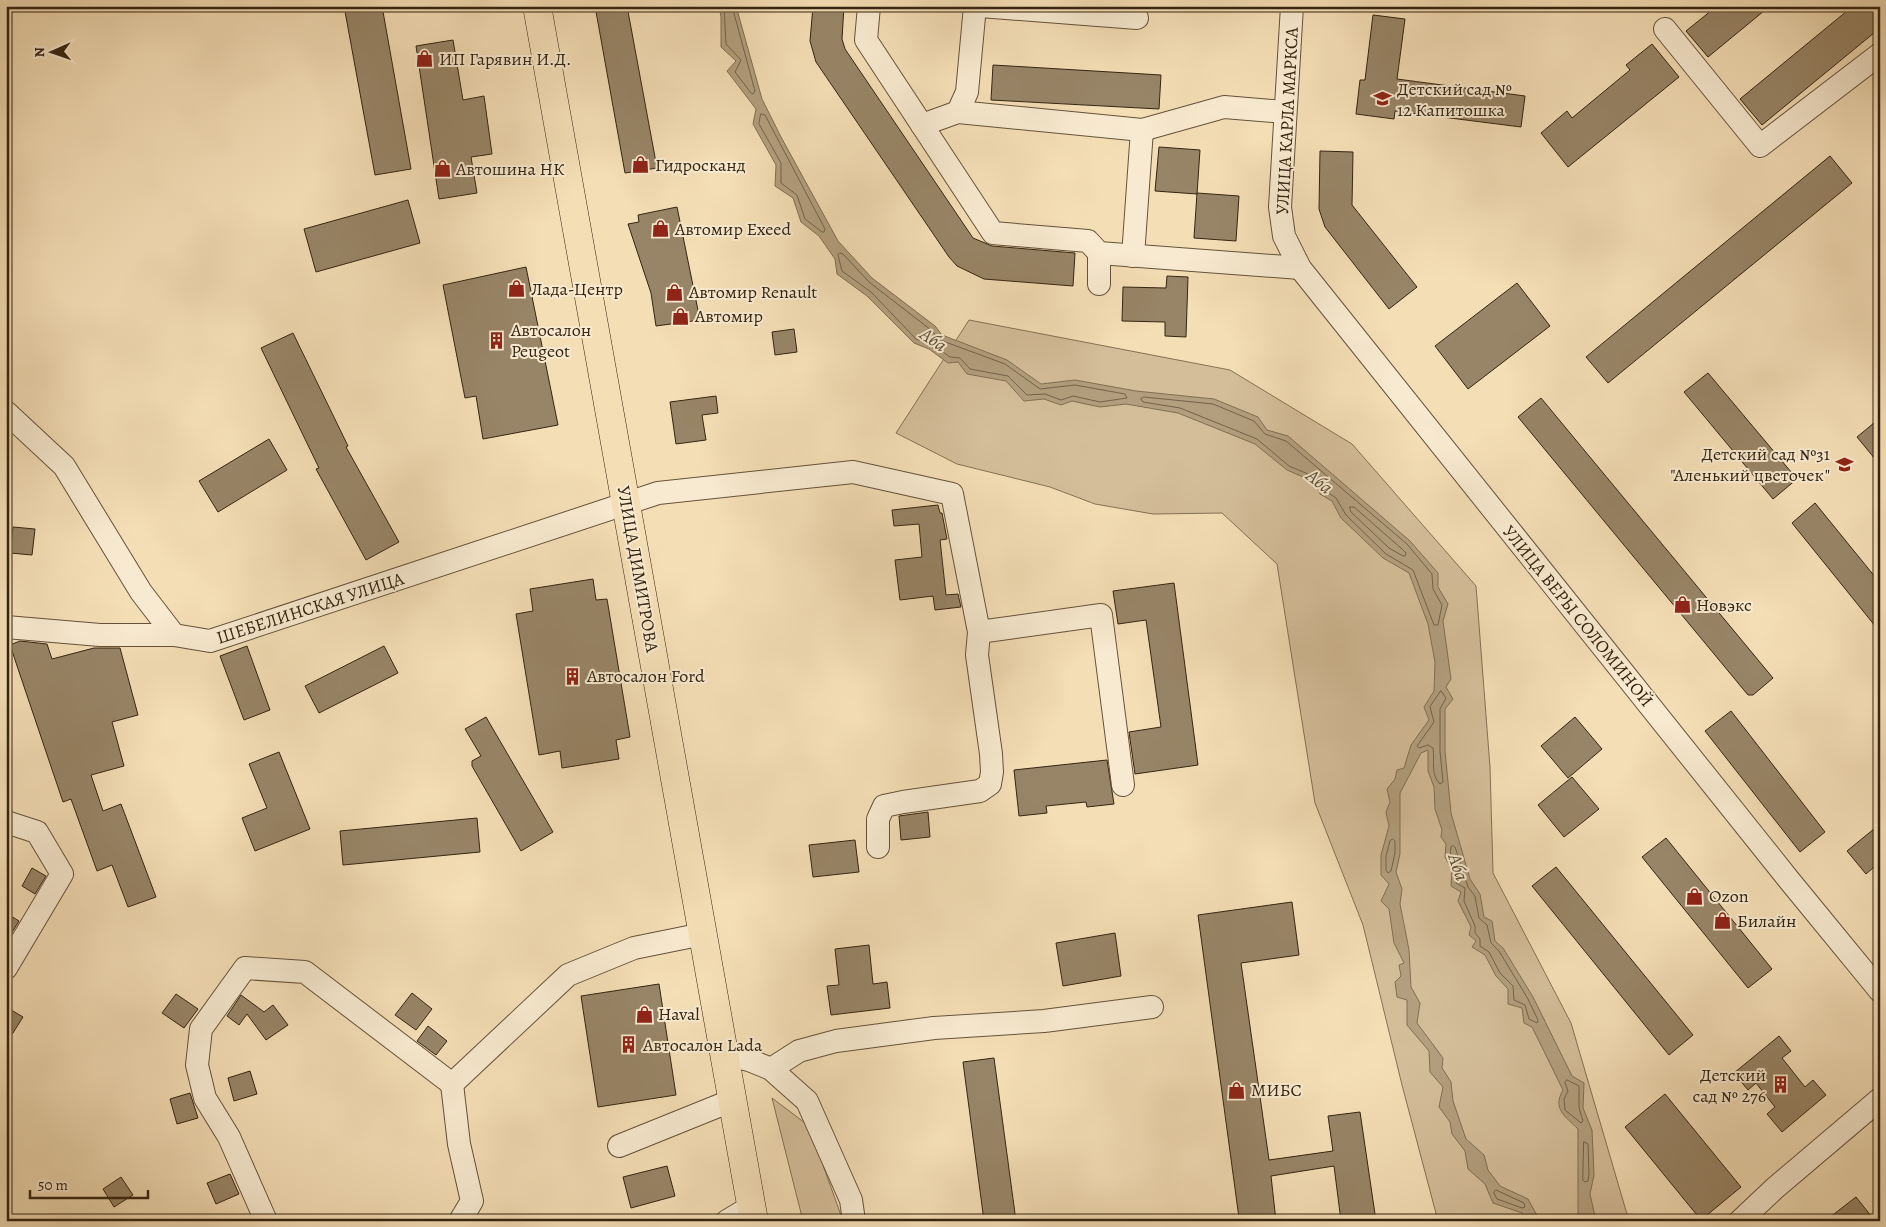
<svg xmlns="http://www.w3.org/2000/svg" width="1886" height="1227" font-family="Alegreya,serif">
  <rect width="100%" height="100%" fill="#f4deb6"/>
  <filter id="stains"><feTurbulence type="fractalNoise" baseFrequency=".004" numOctaves="4"/><feColorMatrix values="0 0 0 0 .2 0 0 0 0 .09 0 0 0 0 .02 0 0 0 .5 -.17"/></filter>
  <radialGradient id="worn" r=".72"><stop offset=".6" stop-color="#630" stop-opacity="0"/><stop offset="1" stop-color="#630" stop-opacity=".3"/></radialGradient>
  <g fill="#d4be9a" stroke="#847156">
    <path d="M969 320 1230 370 1352 444 1476 586 1490 767 1493 873 1571 1023 1629 1221H1438L1402 1085 1363 925 1315 803 1277 564 1222 513 1153 514 1095 504 1050 487 957 464 896 433Z"/>
    <path d="M772 1098 809 1126 843 1221H803Z"/>
  </g>
  <path fill="#b39f7e" stroke="#816e52" d="M719 6H736L762 99 781 137 838 241 872 278 935 326 942 335 1007 360 1041 384 1075 380 1136 391 1214 399 1258 417 1267 430 1288 436 1410 541 1438 573V587L1448 604 1443 621 1451 679 1446 687 1453 699 1445 709V751L1451 813 1470 879 1480 894 1484 917 1492 921 1495 941 1503 948 1533 997 1572 1076 1584 1083 1583 1108 1592 1130 1593 1152 1594 1175 1590 1194 1596 1221H1581L1578 1216V1129C1565 1116 1552 1109 1563 1090L1532 1027 1524 1023 1522 1008 1508 1004V989L1496 976 1485 955 1472 947 1476 941 1469 935 1471 927 1458 901 1461 892 1451 886 1452 870 1445 857 1446 844 1441 837 1442 830 1435 809 1434 787 1428 771V750L1421 753 1400 793V854L1396 872 1402 889 1400 904 1409 950 1411 987 1420 1003 1417 1023 1443 1058 1442 1068 1451 1082 1453 1101 1466 1139 1484 1155 1488 1170 1500 1186 1528 1199 1540 1221H1523L1522 1213 1493 1203 1485 1184 1468 1169 1465 1151 1452 1134 1450 1122 1439 1107 1443 1087 1430 1072 1429 1051 1407 1025V1000L1397 997 1395 982 1401 976 1399 965 1404 963 1394 943 1389 909 1381 901 1389 884 1381 875V855L1389 826 1386 812 1390 802 1387 789 1395 779 1397 770 1404 768 1411 745 1429 720 1424 707 1434 691 1435 662 1428 624 1409 573 1383 558 1341 518 1332 501 1320 494 1317 483 1287 470 1255 444 1178 413 1126 404 1100 407 1072 401 1061 405 1044 399 1024 401 1006 381 967 374 958 362 948 363 929 349 914 343 867 296 837 274 835 259 819 236 801 222 793 198 775 186 776 165 753 124 756 109 727 71 736 61 721 47V17Z"/>
  <g fill="none" stroke-linecap="round" stroke-linejoin="round">
    <g stroke="#746248" stroke-width="1">
      <path d="M724 6 726 44 741 60 735 72 751 93 753 94 755 91 732 6"/>
      <path d="M761 114 765 115 825 229 824 232H822L805 219 797 195 781 183V163L759 124Z"/>
      <path d="M840 253 843 254 869 282 931 330 940 340 1005 364 1040 389 1075 385 1125 394 1127 398 1100 402 1073 396 1061 400 1045 394 1027 395 1008 376 970 369 960 358 950 357 932 344 916 339 871 292 842 271 838 255Z"/>
      <path d="M1144 397 1213 404 1254 421 1265 434 1286 441 1407 544 1432 574 1433 589 1442 605 1438 625H1434L1413 570 1386 554 1346 515 1336 498 1324 490 1320 479 1289 466 1257 439 1180 408 1143 402 1141 399Z"/>
      <path d="M1350 507H1354L1402 549 1406 553 1405 556H1403L1389 548 1351 512Z"/>
      <path d="M1441 691 1446 698 1440 709V751L1443 782 1440 784C1430 774 1435 761 1433 748L1428 745 1419 748 1417 746 1434 722 1430 707Z"/>
      <path d="M1393 839 1395 841V853L1391 871 1388 873 1386 870V856L1390 841Z"/>
      <path d="M1453 846 1455 847 1461 865 1460 867 1462 869 1468 887 1475 896 1479 918 1487 925 1491 943 1499 951 1528 999 1538 1020 1537 1023 1529 1019 1525 1005 1514 1000 1513 986 1500 973 1489 952 1480 946V939L1475 933V926L1464 901 1465 888 1456 883 1458 868 1450 856 1451 847Z"/>
      <path d="M1567 1080 1579 1086V1108L1583 1121 1581 1123 1565 1110 1564 1099 1568 1091 1565 1083Z"/>
      <path d="M1584 1142 1588 1144 1589 1174 1588 1181 1585 1182 1583 1180Z"/>
      <path d="M1496 1190 1524 1203 1525 1207 1522 1208 1497 1199 1494 1193Z"/>
    </g>
  </g>
  <g fill="#988567" stroke="#352411">
    <path d="M344 6H382L411 169 375 175Z"/>
    <path d="M595 6H627L657 168 625 173Z"/>
    <path d="M813 6H844L842 39 845 49 973 238 992 246 1075 253 1073 286 984 279 957 266 949 257 816 62 810 41Z"/>
    <path d="M1717 6H1770L1708 57 1686 31Z"/>
    <path d="M1853 6H1875L1880 12V28L1762 125 1740 99Z"/>
    <path d="M1373 15 1405 19 1397 79 1525 96 1521 127 1395 111 1394 119 1356 114 1360 80H1365Z"/>
    <path d="M453 40 463 100 484 96 492 154 471 157 477 193 439 199 416 46Z"/>
    <path d="M1652 44 1679 77 1568 167 1541 133 1567 111 1572 118 1630 70 1626 65Z"/>
    <path d="M993 65 1161 75 1159 109 991 100Z"/>
    <path d="M1159 147 1200 150 1197 194 1155 191Z"/>
    <path d="M1320 151 1353 152 1352 205 1417 287 1389 309 1325 227 1319 209Z"/>
    <path d="M1830 156 1852 183 1608 383 1586 357Z"/>
    <path d="M1197 193 1239 196 1236 241 1194 238Z"/>
    <path d="M408 200 420 243 316 272 304 229Z"/>
    <path d="M677 207 700 320 656 326 651 293 628 224 639 222 638 215Z"/>
    <path d="M526 267 558 425 483 439 476 396 465 398 443 285Z"/>
    <path d="M1167 276 1188 277 1186 337 1165 336V322L1122 321 1123 287 1166 288Z"/>
    <path d="M1517 283 1550 326 1468 389 1435 346Z"/>
    <path d="M794 329 797 352 775 355 772 332Z"/>
    <path d="M293 333 348 446 346 447 399 542 366 560 316 469 319 468 261 348Z"/>
    <path d="M1708 373 1797 479 1773 499 1684 392Z"/>
    <path d="M716 396 718 413 702 415 706 440 676 444 670 402Z"/>
    <path d="M1541 398 1773 678 1753 695H1748L1518 417Z"/>
    <path d="M1880 418V465L1857 437Z"/>
    <path d="M269 439 287 470 218 512 199 481Z"/>
    <path d="M1815 503 1880 583V632L1792 523Z"/>
    <path d="M938 505 940 513H942L947 539 940 540 946 595 958 594 961 607 935 610 933 596 900 600 895 560 922 557 919 524 894 526 892 510Z"/>
    <path d="M13 527 35 529 32 555 10 553Z"/>
    <path d="M593 579 596 600 607 599 630 737 616 740 619 759 562 768 560 751 539 755 516 614 533 611 530 589Z"/>
    <path d="M1174 583 1198 765 1135 774 1129 732 1161 727 1146 620 1118 624 1113 591Z"/>
    <path d="M20 641 47 644 52 659 94 648H120L138 715 112 722 124 766 91 775 103 811 121 804 156 897 128 907 112 865 97 871 71 799 63 802 10 645Z"/>
    <path d="M247 646 270 710 244 720 220 656Z"/>
    <path d="M384 646 398 673 319 713 305 686Z"/>
    <path d="M1731 711 1825 832 1800 852 1705 731Z"/>
    <path d="M486 717 553 832 521 851 472 766V761L481 756 465 729Z"/>
    <path d="M1575 717 1602 749 1568 778 1541 746Z"/>
    <path d="M279 752 310 829 255 851 242 818 267 808 249 764Z"/>
    <path d="M1107 760 1114 804 1087 807 1086 802 1046 806 1047 813 1019 816 1014 770Z"/>
    <path d="M1572 777 1599 809 1564 837 1538 805Z"/>
    <path d="M928 812 930 837 901 840 899 816Z"/>
    <path d="M477 818 480 852 343 865 340 831Z"/>
    <path d="M1880 824V862L1866 874 1847 851Z"/>
    <path d="M1666 838 1772 969 1748 988 1642 857Z"/>
    <path d="M855 840 859 872 813 877 809 845Z"/>
    <path d="M1556 867 1693 1035 1669 1055 1532 886Z"/>
    <path d="M32 868 46 876 35 894 22 886Z"/>
    <path d="M1292 902 1299 955 1241 963 1269 1160 1333 1151 1328 1116 1360 1112 1376 1221H1341L1334 1166 1271 1176 1276 1221H1254L1253 1216 1239 1218 1198 915Z"/>
    <path d="M6 913 19 921 6 942Z"/>
    <path d="M1115 933 1121 976 1063 986 1056 943Z"/>
    <path d="M869 945 873 984 887 982 890 1008 831 1015 827 986 839 985 835 949Z"/>
    <path d="M659 984 676 1095 598 1107 581 996Z"/>
    <path d="M412 993 432 1009 416 1030 395 1015Z"/>
    <path d="M176 994 198 1009 184 1028 162 1013Z"/>
    <path d="M241 995 264 1012 273 1005 288 1025 266 1040 247 1014 239 1025 227 1016Z"/>
    <path d="M6 1007 23 1017 6 1044Z"/>
    <path d="M428 1026 447 1041 436 1055 417 1041Z"/>
    <path d="M1779 1036 1791 1051 1782 1058 1805 1087 1813 1080 1826 1095 1782 1132 1767 1114 1775 1107 1756 1083 1748 1090 1734 1073Z"/>
    <path d="M994 1058 1016 1221H984L963 1062Z"/>
    <path d="M250 1071 257 1094 234 1101 228 1078Z"/>
    <path d="M190 1093 198 1118 177 1124 170 1099Z"/>
    <path d="M1665 1094 1741 1187 1701 1220 1625 1127Z"/>
    <path d="M667 1166 675 1196 631 1208 623 1177Z"/>
    <path d="M230 1174 239 1194 216 1204 207 1183Z"/>
    <path d="M121 1177 133 1195 114 1207 103 1189Z"/>
    <path d="M1856 1197 1875 1221H1825Z"/>
  </g>
  <g fill="none" stroke-linecap="round" stroke-linejoin="round">
    <defs>
      <g id="minor">
        <path d="M869 6 866 40 993 233 1088 241 1099 253V284"/>
        <path d="M980 6 1137 18"/>
        <path d="M1292 6 1280 207 1284 236 1300 268 1789 880 1880 991"/>
        <path d="M1665 29 1760 146 1880 54"/>
        <path d="M958 112 967 92 975 6"/>
        <path d="M922 125 958 112 1142 130 1224 107 1285 112"/>
        <path d="M1099 253 1300 268"/>
        <path d="M1133 256 1142 130"/>
        <path d="M6 412 64 466 141 592 174 635 210 641 658 493 853 472 952 494 979 632 1101 615 1123 785"/>
        <path d="M6 627 100 635H174"/>
        <path d="M6 822 37 832 62 874 6 968"/>
        <path d="M878 847V819L884 806 903 802 980 791 990 784 992 772 991 754 977 655 979 632"/>
        <path d="M725 1054 749 1060 771 1069 807 1101 851 1200 854 1221"/>
        <path d="M771 1069 799 1051 836 1041 934 1028 1044 1021 1152 1007"/>
        <path d="M452 1084 459 1144 472 1201 460 1221"/>
        <path d="M619 1146 733 1100"/>
        <path d="M266 1221 229 1137 205 1098 197 1065 201 1029 245 968 305 972 452 1084 568 975 634 948 703 934"/>
        <path d="M727 1221 752 1206"/>
        <path d="M1740 1221 1775 1188 1880 1099"/>
      </g>
      <path id="major" d="M537 6 754 1221"/>
    </defs>
    <use href="#minor" stroke="#65523a" stroke-width="24"/>
    <use href="#major" stroke="#352411" stroke-width="29"/>
    <use href="#minor" stroke="#f8ead0" stroke-width="22"/>
    <use href="#major" stroke="#f4deb6" stroke-width="28"/>
  </g>
  <defs>
    <symbol id="shop-bare" viewBox="-9 -9 18 18"><path d="M-5-2.5h2.3a2.7 3.5 0 0 1 5.4 0H5L5.5 6h-11ZM-1.5-2.5h3a1.5 2.3 0 0 0-3 0Z" fill="#8f2418" stroke="#f8ead0" stroke-width="2.5" paint-order="stroke"/></symbol>
    <symbol id="school-bare" viewBox="-9 -9 18 18"><path d="M0-5L7-2L0 1L-7-2ZM-4 1L0 2.5L4 1V4Q0 6-4 4Z" fill="#8f2418" stroke="#f8ead0" stroke-width="2.5" paint-order="stroke"/></symbol>
    <symbol id="building-bare" viewBox="-9 -9 18 18"><path d="M-4-6H4V6H1V3H-1V6H-4ZM-2.5-4.3h1.7v1.8h-1.7ZM.8-4.3h1.7v1.8H.8ZM-2.5-1h1.7V.8h-1.7ZM.8-1h1.7V.8H.8Z" fill="#8f2418" stroke="#f8ead0" stroke-width="2.5" paint-order="stroke"/></symbol>
  </defs>
  <g fill-rule="evenodd">
    <use href="#shop-bare" x="412" y="46" width="25" height="25"/>
    <use href="#school-bare" x="1370" y="86" width="25" height="25"/>
    <use href="#shop-bare" x="628" y="152" width="25" height="25"/>
    <use href="#shop-bare" x="430" y="156" width="25" height="25"/>
    <use href="#shop-bare" x="648" y="216" width="25" height="25"/>
    <use href="#shop-bare" x="504" y="276" width="25" height="25"/>
    <use href="#shop-bare" x="662" y="280" width="25" height="25"/>
    <use href="#shop-bare" x="668" y="304" width="25" height="25"/>
    <use href="#building-bare" x="484" y="328" width="25" height="25"/>
    <use href="#school-bare" x="1832" y="452" width="25" height="25"/>
    <use href="#shop-bare" x="1670" y="592" width="25" height="25"/>
    <use href="#building-bare" x="560" y="664" width="25" height="25"/>
    <use href="#shop-bare" x="1682" y="884" width="25" height="25"/>
    <use href="#shop-bare" x="1710" y="908" width="25" height="25"/>
    <use href="#shop-bare" x="632" y="1002" width="25" height="25"/>
    <use href="#building-bare" x="616" y="1032" width="25" height="25"/>
    <use href="#building-bare" x="1768" y="1072" width="25" height="25"/>
    <use href="#shop-bare" x="1224" y="1078" width="25" height="25"/>
  </g>
  <g text-anchor="middle" stroke-width="4" stroke-linejoin="round" paint-order="stroke">
    <g font-size="18" fill="#352411" stroke="#f8ead0" text-anchor="start">
      <text x="439" y="65">ИП Гарявин И.Д.</text>
      <text x="1397" y="95">Детский сад №<tspan x="1397" dy="21">12 Капитошка</tspan></text>
      <text x="655" y="171">Гидросканд</text>
      <text x="456" y="175">Автошина НК</text>
      <text x="675" y="235">Автомир Exeed</text>
      <text x="531" y="295">Лада-Центр</text>
      <text x="689" y="298">Автомир Renault</text>
      <text x="695" y="322">Автомир</text>
      <text x="511" y="336">Автосалон<tspan x="511" dy="21">Peugeot</tspan></text>
      <text x="1830" y="460" text-anchor="end">Детский сад №31<tspan x="1830" dy="21">"Аленький цветочек"</tspan></text>
      <text x="1696" y="611">Новэкс</text>
      <text x="587" y="682">Автосалон Ford</text>
      <text x="1709" y="902">Ozon</text>
      <text x="1737" y="927">Билайн</text>
      <text x="658" y="1020">Haval</text>
      <text x="643" y="1051">Автосалон Lada</text>
      <text x="1766" y="1081" text-anchor="end">Детский<tspan x="1766" dy="21">сад № 276</tspan></text>
      <text x="1251" y="1096">МИБС</text>
    </g>
    <g font-size="18" fill="#352411" stroke="#f8ead0">
      <text transform="translate(1287 121) rotate(-87)" y="6">УЛИЦА КАРЛА МАРКСА</text>
      <text transform="translate(638 569) rotate(80)" y="6">УЛИЦА ДИМИТРОВА</text>
      <text transform="translate(310 608) rotate(-18)" y="6">ШЕБЕЛИНСКАЯ УЛИЦА</text>
      <text transform="translate(1578 616) rotate(51)" y="6">УЛИЦА ВЕРЫ СОЛОМИНОЙ</text>
    </g>
    <g font-size="19" font-style="italic" fill="#614f37" stroke="#f8ead0">
      <text transform="translate(934 339) rotate(35)" y="7">Аба</text>
      <text transform="translate(1320 481) rotate(38)" y="7">Аба</text>
      <text transform="translate(1459 867) rotate(71)" y="7">Аба</text>
    </g>
  </g>
  <rect width="1886" height="1227" fill="none" stroke="#f4deb6" stroke-width="25"/>
  <rect x="8" y="8" width="1871" height="1212" fill="none" stroke="#352411" stroke-width="2.5"/>
  <rect x="12" y="12" width="1861" height="1202" fill="none" stroke="#352411"/>
  <g transform="translate(52 52) rotate(268)" stroke="#f8ead0" stroke-width="4" paint-order="stroke">
  <path d="M0-4L9 19L0 12L-9 19Z" fill="#352411"/>
  <text y="-8" font-size="14" font-weight="bold" text-anchor="middle" fill="#352411">N</text>
  </g>
  <path d="M30 1190v8h118v-8" fill="none" stroke="#352411" stroke-width="2.5"/>
  <text x="38" y="1190" font-size="15" fill="#352411" stroke="#f8ead0" stroke-width="4" paint-order="stroke">50 m</text>
  <rect width="100%" height="100%" filter="url(#stains)"/>
  <rect width="100%" height="100%" fill="url(#worn)"/>
</svg>
